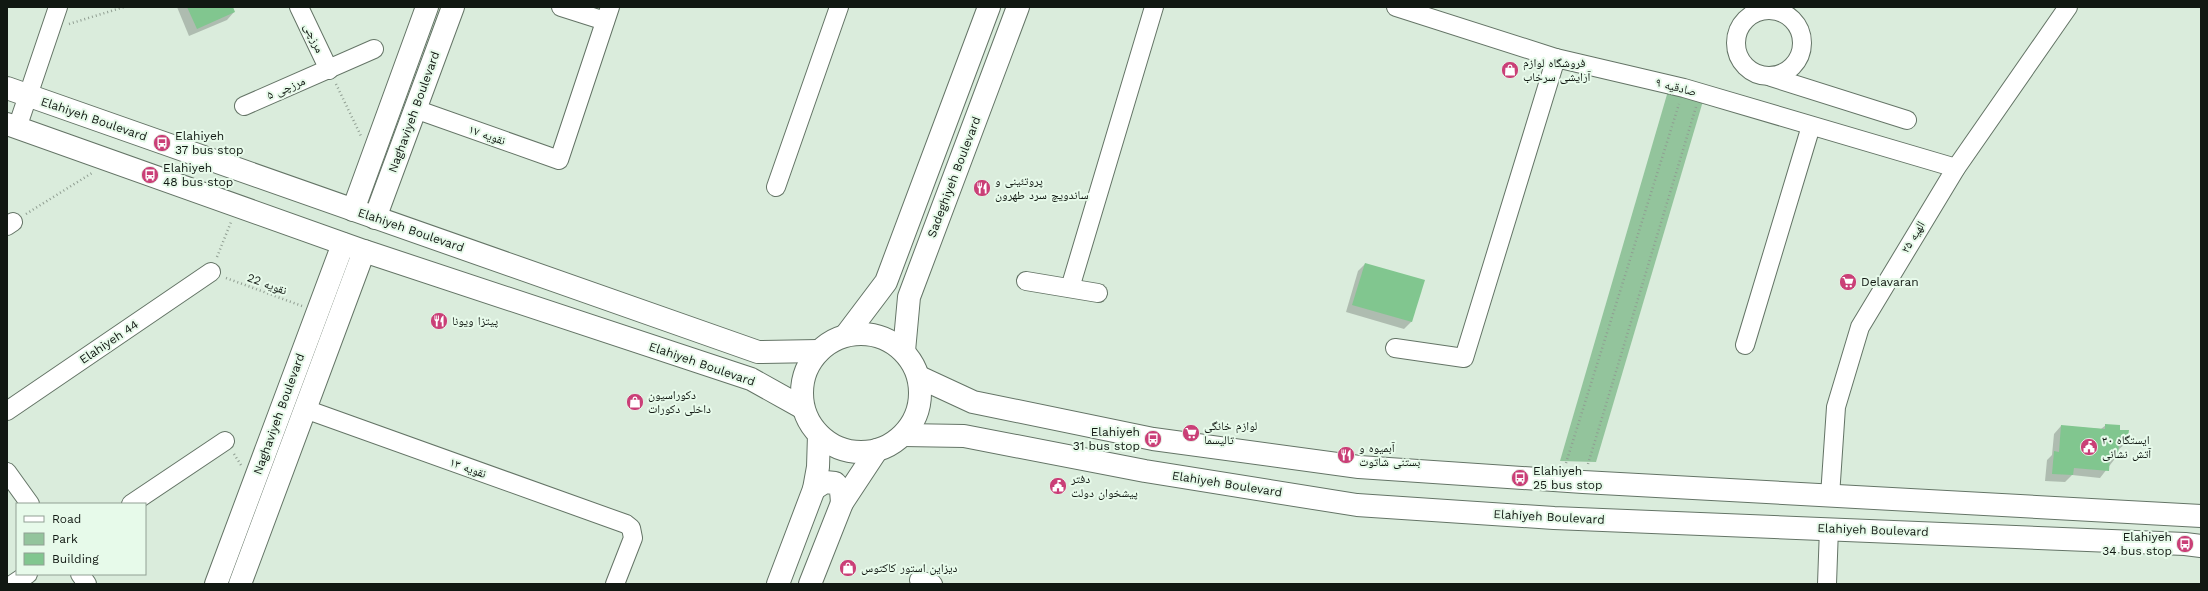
<svg xmlns="http://www.w3.org/2000/svg" width="2208" height="591" font-family="'Work Sans','Noto Naskh Arabic',sans-serif">
  <rect width="100%" height="100%" fill="#daecdc"/>
  <path fill="#93c49c" d="M1668 91 1703 101 1596 462 1560 461Z"/>
  <g fill="#0003">
    <path d="M177 7H232L234 12 227 20 189 36Z"/>
    <path d="M1365 264 1412 321 1404 329 1346 312 1358 271Z"/>
    <path d="M2106 425 2119 431 2126 443 2117 451V456L2100 478 2072 475 2065 482 2045 481 2047 460 2052 455 2054 434 2061 426 2101 429Z"/>
  </g>
  <g fill="#81c68f">
    <path d="M187 7H233L235 12 197 29Z"/>
    <path d="M1365 263 1425 280 1412 322 1352 305Z"/>
    <path d="M2105 424 2120 425V430H2129L2127 444 2119 443 2118 456H2110L2109 471 2074 468 2073 475 2052 474 2054 451 2059 452 2061 425 2105 429Z"/>
  </g>
  <g fill="none" stroke-linecap="round" stroke-linejoin="round">
    <defs>
      <g id="street">
        <path d="M299 7 329 70"/>
        <path d="M561 7 605 21"/>
        <path d="M1396 7 1556 58 1684 88 1956 168"/>
        <circle cx="1769" cy="43" r="33"/>
        <path d="M1771 77 1907 120"/>
        <path d="M244 106 374 49"/>
        <path d="M415 109 559 160 610 7"/>
        <path d="M17 128 58 7"/>
        <path d="M776 187 839 7"/>
        <path d="M7 226 13 222"/>
        <path d="M1026 281 1098 293"/>
        <path d="M1070 288 1154 7"/>
        <path d="M1745 345 1811 126"/>
        <path d="M1395 348 1464 358 1556 58"/>
        <path d="M305 409 626 524 631 528 633 538 615 584"/>
        <path d="M7 411 211 272"/>
        <path d="M7 472 30 504"/>
        <path d="M1830 496 1836 407 1860 327 1956 168 2068 7"/>
        <path d="M131 504 225 441"/>
        <path d="M80 574 87 584"/>
        <path d="M919 580 933 584"/>
        <path d="M13 584 28 574"/>
        <path d="M1827 584 1829 528"/>
      </g>
      <g id="secondary">
        <path d="M7 88 758 352 819 351"/>
        <path d="M7 124 364 251 751 379 803 408"/>
        <path d="M353 210 427 7"/>
        <path d="M375 218 453 7"/>
        <circle cx="861" cy="393" r="59"/>
        <path d="M846 335 886 282 989 7"/>
        <path d="M904 351 909 297 1018 7"/>
        <path d="M919 377 973 402 1153 439 1359 467 1583 482 2201 516"/>
        <path d="M904 435 964 436 1145 471 1357 505 1554 518 2185 544 2201 546"/>
        <path d="M814 489 825 482 835 483 841 490 842 503"/>
        <path d="M216 584 343 244"/>
        <path d="M240 584 364 251"/>
        <path d="M778 584 814 489 818 467 819 435"/>
        <path d="M810 584 842 503 877 450"/>
      </g>
    </defs>
    <use href="#street" stroke="#647466" stroke-width="20"/>
    <use href="#secondary" stroke="#647466" stroke-width="24"/>
    <g stroke="#909e92" stroke-width="2.5" stroke-dasharray="1 3" stroke-linecap="butt">
      <path d="M69 24 124 7"/>
      <path d="M336 84 361 136"/>
      <path d="M26 214 92 173"/>
      <path d="M217 257 231 222"/>
      <path d="M226 278 302 306"/>
      <path d="M234 454 241 465"/>
      <path d="M1566 463 1679 104"/>
      <path d="M1588 464 1696 107"/>
    </g>
    <use href="#street" stroke="#fff" stroke-width="18"/>
    <use href="#secondary" stroke="#fff" stroke-width="22"/>
  </g>
  <defs>
    <symbol id="shop-disc" viewBox="-11 -11 22 22"><circle r="9.5" fill="#ca3f77" stroke="#e7faea"/><path d="M-5-2.5h2.3a2.7 3.5 0 0 1 5.4 0H5L5.5 6h-11ZM-1.5-2.5h3a1.5 2.3 0 0 0-3 0Z" fill="#fff"/></symbol>
    <symbol id="bus-disc" viewBox="-11 -11 22 22"><circle r="9.5" fill="#ca3f77" stroke="#e7faea"/><path d="M-5-6H5V4H4V6H2V4H-2V6H-4V4H-5ZM-3.5-4V0h7V-4ZM-3.5 1.2v1.5H-2V1.2ZM2 1.2v1.5H3.5V1.2Z" fill="#fff"/></symbol>
    <symbol id="restaurant-disc" viewBox="-11 -11 22 22"><circle r="9.5" fill="#ca3f77" stroke="#e7faea"/><path d="M-5-6h1v4h1v-4h1v4h1v-4h1v5L-1.5 .5V6h-2V.5L-5-1ZM5-6V6H3V1.5H1.5Q1.5-4 5-6Z" fill="#fff"/></symbol>
    <symbol id="supermarket-disc" viewBox="-11 -11 22 22"><circle r="9.5" fill="#ca3f77" stroke="#e7faea"/><path d="M-6-5.5h2.5l.6 2H6L4.5 2H-2.5L-4.4-4H-6ZM-1.5 3.2a1.3 1.3 0 1 0 .1 0ZM3 3.2a1.3 1.3 0 1 0 .1 0Z" fill="#fff"/></symbol>
    <symbol id="civic-disc" viewBox="-11 -11 22 22"><circle r="9.5" fill="#ca3f77" stroke="#e7faea"/><path d="M-.6-6.5H3V-4.5H.6V-3L4-1V1h2V6H-6V1h2V-1L-.6-3ZM-1.2 2.5V6h2.4V2.5Z" fill="#fff"/></symbol>
  </defs>
  <g fill-rule="evenodd">
    <use href="#shop-disc" x="1500" y="60" width="20" height="20"/>
    <use href="#bus-disc" x="152" y="133" width="20" height="20"/>
    <use href="#bus-disc" x="140" y="165" width="20" height="20"/>
    <use href="#restaurant-disc" x="972" y="178" width="20" height="20"/>
    <use href="#supermarket-disc" x="1838" y="272" width="20" height="20"/>
    <use href="#restaurant-disc" x="429" y="311" width="20" height="20"/>
    <use href="#shop-disc" x="625" y="392" width="20" height="20"/>
    <use href="#supermarket-disc" x="1181" y="423" width="20" height="20"/>
    <use href="#bus-disc" x="1143" y="429" width="20" height="20"/>
    <use href="#civic-disc" x="2079" y="437" width="20" height="20"/>
    <use href="#restaurant-disc" x="1336" y="445" width="20" height="20"/>
    <use href="#bus-disc" x="1510" y="468" width="20" height="20"/>
    <use href="#civic-disc" x="1048" y="476" width="20" height="20"/>
    <use href="#bus-disc" x="2175" y="534" width="20" height="20"/>
    <use href="#shop-disc" x="838" y="558" width="20" height="20"/>
  </g>
  <g text-anchor="middle" stroke-width="4" stroke-linejoin="round" paint-order="stroke">
    <g font-size="12" fill="#111812" stroke="#e7faea">
      <text transform="translate(314 38) rotate(65)" y="4">مرزچی</text>
      <text transform="translate(1676 87) rotate(14)" y="4">صادقیه ۹</text>
      <text transform="translate(286 88) rotate(-23)" y="4">مرزچی ۵</text>
      <text transform="translate(414 112) rotate(-70)" y="4">Naghaviyeh Boulevard</text>
      <text transform="translate(94 119) rotate(19)" y="4">Elahiyeh Boulevard</text>
      <text transform="translate(487 135) rotate(19)" y="4">نقویه ۱۷</text>
      <text transform="translate(954 177) rotate(-69)" y="4">Sadeghiyeh Boulevard</text>
      <text transform="translate(411 230) rotate(19)" y="4">Elahiyeh Boulevard</text>
      <text transform="translate(1913 237) rotate(-59)" y="4">الهیه ۲۵</text>
      <text transform="translate(267 284) rotate(20)" y="4">نقویه 22</text>
      <text transform="translate(109 342) rotate(-34)" y="4">Elahiyeh 44</text>
      <text transform="translate(702 364) rotate(19)" y="4">Elahiyeh Boulevard</text>
      <text transform="translate(279 414) rotate(-70)" y="4">Naghaviyeh Boulevard</text>
      <text transform="translate(468 468) rotate(20)" y="4">نقویه ۱۳</text>
      <text transform="translate(1227 484) rotate(9)" y="4">Elahiyeh Boulevard</text>
      <text transform="translate(1549 517) rotate(3)" y="4">Elahiyeh Boulevard</text>
      <text transform="translate(1873 530) rotate(2)" y="4">Elahiyeh Boulevard</text>
    </g>
    <g font-size="12" fill="#111812" stroke="#e7faea" text-anchor="start">
      <text x="1523" y="67">فروشگاه لوازم<tspan x="1523" dy="14">آرایشی سرخاب</tspan></text>
      <text x="175" y="140">Elahiyeh<tspan x="175" dy="14">37 bus stop</tspan></text>
      <text x="163" y="172">Elahiyeh<tspan x="163" dy="14">48 bus stop</tspan></text>
      <text x="995" y="185">پروتئینی و<tspan x="995" dy="14">ساندویچ سرد طهرون</tspan></text>
      <text x="1861" y="286">Delavaran</text>
      <text x="452" y="325">پیتزا ویونا</text>
      <text x="648" y="399">دکوراسیون<tspan x="648" dy="14">داخلی دکورات</tspan></text>
      <text x="1204" y="430">لوازم خانگی<tspan x="1204" dy="14">تالیسما</tspan></text>
      <text x="1140" y="436" text-anchor="end">Elahiyeh<tspan x="1140" dy="14">31 bus stop</tspan></text>
      <text x="2102" y="444">ایستگاه ۳۰<tspan x="2102" dy="14">آتش نشانی</tspan></text>
      <text x="1359" y="452">آبمیوه و<tspan x="1359" dy="14">بستنی شاتوت</tspan></text>
      <text x="1533" y="475">Elahiyeh<tspan x="1533" dy="14">25 bus stop</tspan></text>
      <text x="1071" y="483">دفتر<tspan x="1071" dy="14">پیشخوان دولت</tspan></text>
      <text x="2172" y="541" text-anchor="end">Elahiyeh<tspan x="2172" dy="14">34 bus stop</tspan></text>
      <text x="861" y="572">دیزاین استور کاکتوس</text>
    </g>
  </g>
  <rect width="2208" height="591" fill="none" stroke="#111812" stroke-width="16"/>
  <rect x="16" y="503" width="130" height="72" fill="#e7faea" stroke="#91a094"/>
  <rect x="24" y="516" width="20" height="6" fill="#ffffff" stroke="#91a094"/>
  <text x="52" y="523" font-size="12" fill="#111812">Road</text>
  <rect x="24" y="533" width="20" height="12" fill="#93c49c" stroke="#91a094"/>
  <text x="52" y="543" font-size="12" fill="#111812">Park</text>
  <rect x="24" y="553" width="20" height="12" fill="#81c68f" stroke="#91a094"/>
  <text x="52" y="563" font-size="12" fill="#111812">Building</text>
</svg>
